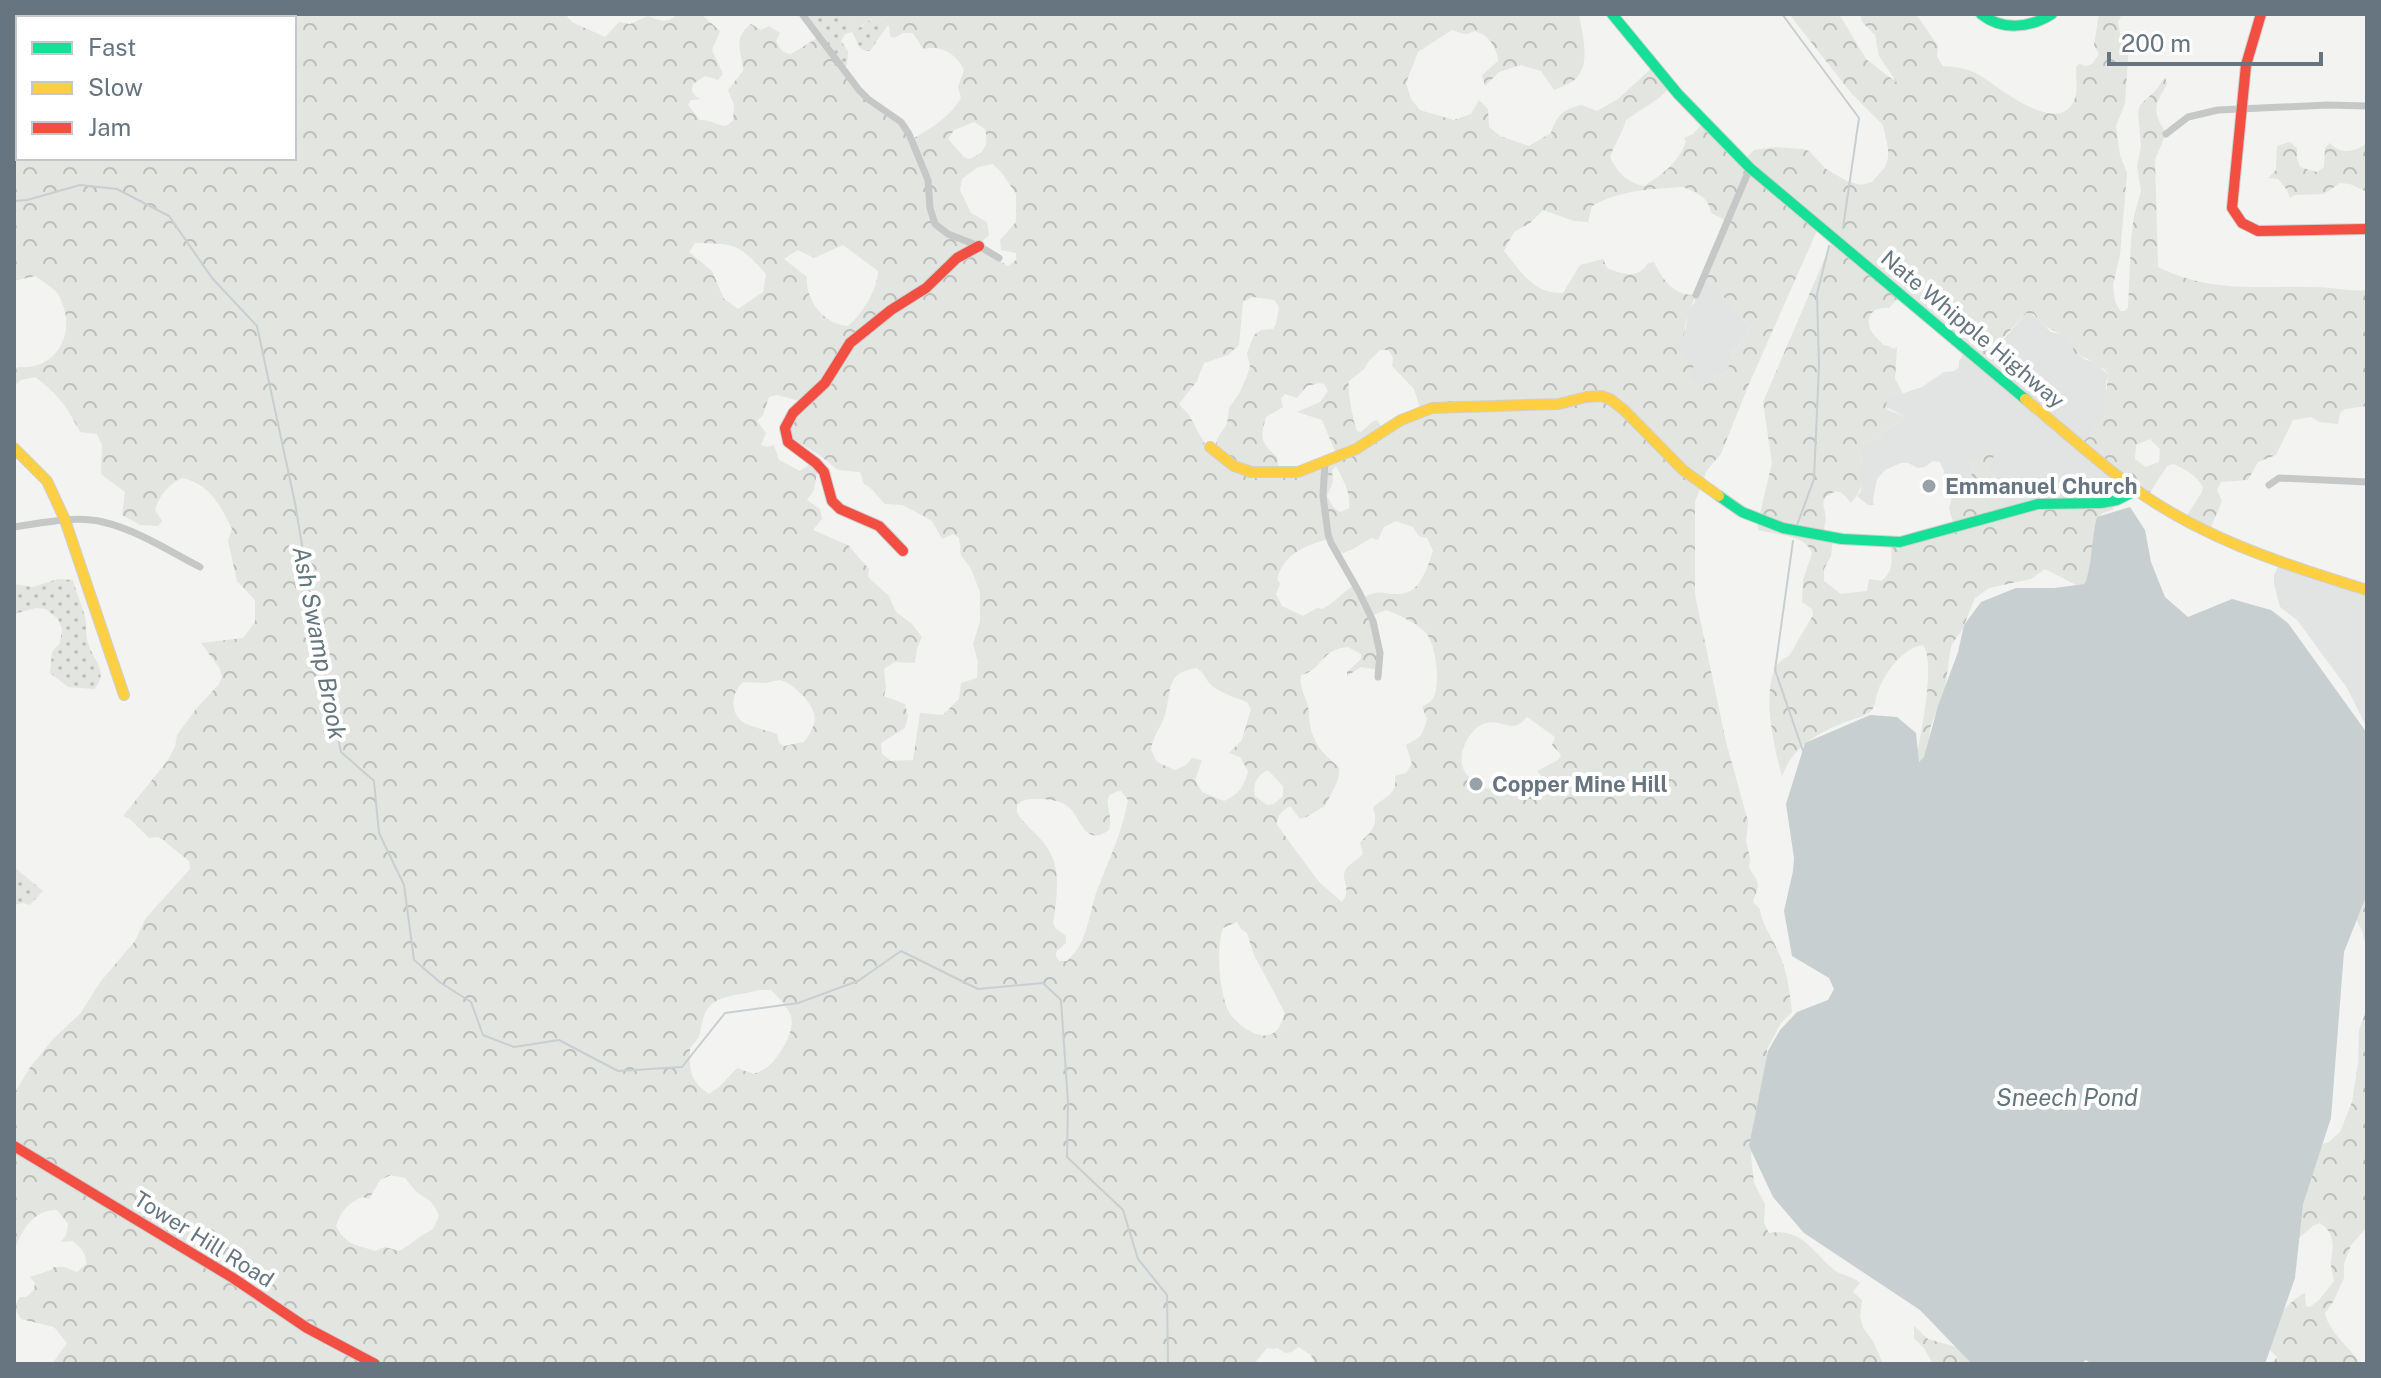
<svg xmlns="http://www.w3.org/2000/svg" width="2381" height="1378" font-family="'Public Sans',sans-serif">
  <defs>
    <pattern id="grass-dots" width="8" height="8" patternUnits="userSpaceOnUse" patternTransform="scale(2)"><rect width="8" height="8" fill="#e2e5e0"/><path d="M2 2h.1M6 6h.1" fill="none" stroke="#bbbebb" stroke-width="1.8" stroke-linecap="round"/></pattern>
    <pattern id="forest-crowns" width="20" height="18" patternUnits="userSpaceOnUse" patternTransform="scale(2)"><rect width="20" height="18" fill="#e2e5e0"/><path d="M2 6a3 3 0 1 1 6 0M12 15a3 3 0 1 1 6 0" fill="none" stroke="#bbbebb"/></pattern>
  </defs>
  <rect width="100%" height="100%" fill="#f3f3f2"/>
  <g fill="#e2e3e3">
    <path d="M1702 279 1718 285 1722 295 1750 327 1738 348 1733 349 1727 373 1714 376 1709 384 1702 385 1694 384 1687 377 1675 349 1686 328 1687 311 1695 302V295Z"/>
    <path d="M2030 312 2051 332 2066 335 2073 344 2077 354 2086 360 2092 361 2109 375 2106 382 2107 412 2098 427 2081 444 2137 487 2116 502 2009 511 1997 479 1988 471 1993 451 1971 462 1972 474 1968 478 1958 479 1955 484 1943 480 1944 471 1940 462 1933 461 1925 467 1918 468 1908 463H1901L1885 470 1877 479 1873 499 1874 505H1868L1857 496 1861 491 1862 461 1859 453 1867 444 1883 435 1880 433 1883 431 1901 422 1904 416 1886 407 1888 396 1891 394 1904 393 1922 387 1944 372 1954 371 1959 367V361L1967 349 1997 347 2026 313Z"/>
    <path d="M2281 560 2367 588V728L2347 688 2297 620 2280 607 2274 584V575Z"/>
  </g>
  <g fill="url(#grass-dots)">
    <path d="M801 14H851L850 26 862 27C870 17 878 16 888 25L870 51C857 51 858 41 852 32L845 34 841 41 848 51 847 65 842 69Z"/>
    <path d="M58 579 73 580C76 592 82 605 85 617 87 625 85 635 88 643 93 660 110 673 94 689L68 687 50 673 52 652 60 643 62 629 58 619 46 609 36 608 14 614V584L33 587Z"/>
    <path d="M14 867 43 891 30 905 23 903 14 905Z"/>
  </g>
  <g fill="url(#forest-crowns)" fill-rule="evenodd">
    <path d="M14 14H565L572 22 605 37 619 22 630 24 648 16C659 21 668 24 677 14H701L720 31 712 50 723 74 718 80 705 76 693 84 692 91 696 97 701 99 691 100 688 105 700 120C713 120 715 125 726 126L733 121 734 105 728 90 743 71C742 52 732 38 751 24L761 30 769 26 780 33 776 41C780 48 781 53 791 54L819 37 853 82 902 125 912 139C930 129 950 117 961 98L958 87 964 70C956 53 941 45 923 49L913 33H903L894 38 890 36 889 26 882 20 870 19 859 28 850 26 851 14H1579C1582 34 1593 67 1572 82 1567 85 1560 87 1554 90L1541 71 1521 65 1499 72 1485 86 1482 75 1498 61C1498 51 1490 37 1480 33 1471 29 1475 33 1466 34 1463 34 1456 31 1452 30L1418 52 1406 83 1411 99 1420 110 1454 120 1471 114 1479 100 1488 109 1489 127 1500 136 1529 146 1551 133C1557 115 1563 109 1582 105L1597 111 1618 99 1654 66 1671 87 1659 98 1626 120C1622 134 1615 143 1610 157 1617 172 1627 183 1644 186 1663 174 1678 163 1686 142L1684 138 1693 134 1703 123 1744 160 1754 150 1776 147 1803 149 1809 151 1826 169 1847 181 1860 185 1872 182 1885 167 1888 158V148L1883 125 1852 94 1789 14H1839L1866 59 1897 83 1879 56 1875 35 1862 22 1860 14H1916L1938 46 1937 57 1943 66C1956 67 1967 68 1979 75 1998 86 2060 140 2075 98 2078 90 2076 76 2076 67L2079 64 2086 66 2092 64 2099 54 2094 45 2099 14H2122L2118 22 2120 34 2129 43 2125 103 2116 126 2120 155 2127 173 2120 255 2113 285 2115 301 2120 311H2124L2128 308 2131 240 2134 216 2141 191 2137 167 2141 146 2138 112 2140 105 2155 91 2165 77 2167 84C2154 106 2152 111 2166 133L2155 160 2158 267C2214 294 2253 285 2312 287 2329 287 2352 292 2367 290V406L2345 409 2340 413 2338 424 2319 422 2311 417 2293 420 2276 455 2258 462 2248 480 2221 482 2217 490 2222 501 2210 529 2187 515 2202 492 2203 487C2196 475 2185 469 2173 464L2167 466 2149 494 2081 444 2098 427 2107 412 2103 401C2108 393 2106 384 2109 375L2104 369 2096 367 2092 361 2074 353C2071 327 2047 337 2034 314L2026 313 2001 340 1997 351 1986 365 1901 295 1889 308C1876 306 1865 314 1870 328 1872 335 1879 339 1883 345L1889 346 1893 349 1897 347 1895 379 1903 393C1890 394 1888 395 1886 407L1888 410 1904 416 1901 422 1883 431 1881 433 1883 435 1867 444 1859 453C1866 472 1864 488 1851 503L1842 493 1836 491 1825 497 1823 503 1826 518 1823 534 1833 538 1831 556 1824 569V581L1841 594 1867 591 1869 579 1881 581C1894 572 1892 559 1891 544L1954 525 1949 509 1955 484 1958 479 1968 478 1972 474 1971 462 1974 460 1994 449 1993 461 1988 471C2001 482 2005 494 2010 511L2117 502 2113 507 2114 509 2103 513 2097 518V563L2085 586 2080 587 2045 569 2031 579 1989 588 1975 598 1962 630 1952 644 1950 651 1945 690 1930 728 1928 755 1919 763 1916 757C1921 735 1936 661 1923 645 1903 647 1883 675 1877 694 1875 700 1876 706 1871 711 1865 716 1855 719 1848 721 1819 732 1793 746 1782 776 1774 748 1755 668 1789 656L1813 615 1812 609 1802 602 1803 580 1812 553C1805 534 1776 535 1758 530L1757 519 1759 518 1772 463 1763 402 1833 239 1819 226 1749 384 1721 454 1707 470 1695 502V595L1726 742 1748 821 1746 841 1750 858 1749 868C1761 885 1759 884 1753 902L1760 909C1761 925 1777 944 1782 961 1788 977 1790 995 1792 1012L1781 1023 1767 1049V1075L1755 1114 1751 1156 1754 1183 1765 1204 1764 1223 1769 1233C1801 1228 1811 1250 1832 1268 1840 1276 1852 1275 1860 1283L1853 1292 1862 1300 1860 1316 1863 1328 1873 1341 1883 1364H1315L1311 1355 1298 1347 1292 1352 1285 1353 1277 1348 1274 1349 1267 1348 1254 1364H373L360 1358 356 1364H52L67 1343 54 1327 21 1319 14 1307 20 1297H26L34 1290 35 1283 30 1277 51 1270 54 1267H64L77 1272 86 1264C87 1254 81 1248 73 1241L61 1242 66 1235 68 1224 57 1210C33 1209 21 1232 14 1251V1094L31 1066 54 1038 80 1014 101 981 135 941 146 918 190 869 189 861 163 840 158 837 149 838 130 819 123 816 168 760 175 747 177 735 196 709 219 684 222 677 220 669 201 643 243 638 255 622V600L237 581 228 541 232 529C220 505 210 484 182 478 168 485 160 494 155 510L162 521 158 526 140 525 122 515 125 492 101 474 102 445 97 434 80 432C68 408 57 393 35 377L21 380 14 386V370L18 367C58 371 78 330 59 296 55 288 43 282 35 276L14 281ZM18 18H294V158H18ZM974 122 985 129C989 144 985 153 969 159L964 157 948 139 954 130ZM993 164 1002 173 1016 194V222L1000 240 1001 250 1016 253V260L1008 266 977 246 989 235 987 222 971 213 960 190 962 179 978 167ZM1683 187C1697 193 1709 197 1711 213L1725 220 1702 279 1718 285 1722 295 1750 327 1738 348 1733 349 1727 373 1714 376 1708 384H1694L1687 377 1694 366 1676 348C1688 332 1683 332 1687 315 1689 307 1694 304 1695 295 1674 296 1662 279 1654 262L1648 263C1638 280 1622 274 1607 268L1603 259 1580 265 1563 293C1534 294 1521 272 1504 251L1514 232 1530 223 1543 210 1574 221 1588 222 1592 206C1620 190 1651 189 1683 187ZM695 243C736 244 738 243 766 274L763 292 738 309 724 299 712 271 689 252ZM843 245 878 271C878 289 862 314 848 326 824 325 805 300 807 277L784 259 798 250 814 258ZM1253 297 1274 300 1279 307 1276 324 1273 329 1261 330 1254 335 1247 353 1250 366 1248 373 1240 392 1229 408 1227 424 1218 437 1213 452 1207 448 1189 415 1179 404 1197 381 1204 363 1228 355 1239 345 1243 302ZM1380 350H1388C1393 356 1394 359 1392 366L1414 389 1421 411 1383 429 1377 420 1372 422 1361 432 1357 431C1353 420 1347 391 1349 381L1363 370 1369 361ZM1319 383 1324 384 1328 391 1320 402 1297 412 1322 420 1337 456 1280 473 1277 457C1260 441 1260 439 1266 417L1283 407 1281 398 1285 394 1297 398 1307 386ZM812 394C801 407 786 420 791 438L818 454 838 470 860 472 864 484C874 489 877 496 885 504L903 505 932 521 942 539 953 534 959 538 961 555 971 569 980 592V621L973 644 978 662 977 678 961 683 959 699 943 715 920 713 913 760 891 761 882 754 881 743 905 728 908 716 905 704 884 696 886 688 884 669 894 662 915 663 917 648 922 637 912 624 896 612 889 596 868 577 869 569 848 545 813 530 822 519 820 509 807 500 814 490 818 467 812 463 800 471 779 460 774 445 767 447 761 445 766 433 757 421 763 415 769 397 777 395 796 400ZM2150 439 2160 449 2159 462 2146 467 2135 459 2136 445ZM1336 466C1343 479 1351 493 1349 508L1340 512 1334 508 1327 496 1333 482 1332 470ZM1396 521 1413 527 1419 536 1427 538 1433 551C1427 568 1420 594 1399 594 1379 595 1383 588 1362 598L1353 586C1341 593 1335 603 1322 609L1317 608 1303 616 1282 606 1276 594 1280 584 1277 579C1285 553 1304 546 1328 539L1338 555 1353 549 1371 538 1378 540 1384 527ZM1386 610C1398 614 1416 623 1425 632 1436 642 1442 687 1432 700 1431 701 1424 706 1422 707L1427 719C1422 736 1422 737 1406 745L1412 764 1406 773 1395 776C1398 796 1383 797 1373 808 1379 824 1372 832 1360 842L1363 854C1358 860 1350 863 1346 869 1339 879 1353 887 1342 902L1319 882 1277 825C1277 815 1282 811 1290 806L1300 819C1310 817 1316 810 1325 806 1330 795 1341 780 1339 767 1325 756 1313 744 1310 725 1309 719 1309 712 1308 706 1305 695 1299 687 1301 675 1322 671 1320 649 1348 647L1361 654V659L1347 672V676L1361 667 1379 670V646L1371 616ZM1197 668C1204 673 1205 678 1210 684 1219 693 1237 698 1247 702L1251 709 1242 740 1229 753 1240 757 1248 771C1244 787 1239 794 1224 801L1202 792 1195 780 1202 760 1192 758 1186 765 1175 770 1157 762 1151 750C1153 735 1161 728 1165 715 1172 690 1165 672 1197 668ZM780 680C790 683 795 688 802 695 819 713 818 723 804 742L784 746 779 743 777 734C769 731 749 726 744 723 729 712 731 693 743 682L765 683ZM1527 717 1555 737 1552 745 1561 755 1558 760 1537 771 1546 781 1544 793 1540 795 1524 792 1519 779 1501 792C1488 789 1475 785 1467 775 1454 759 1466 734 1481 725 1494 717 1509 729 1517 725 1521 724 1524 720 1527 717ZM1268 770 1283 786V796L1274 804 1267 805 1255 796C1252 785 1257 775 1268 770ZM1121 791 1128 800C1122 833 1110 857 1098 888 1088 913 1089 942 1067 961H1059L1056 957V952L1066 943V936L1055 928 1053 923C1057 895 1063 865 1043 842 1035 832 1024 824 1017 813V805C1024 798 1031 799 1041 799 1048 799 1060 801 1066 805 1081 814 1083 849 1109 830 1115 812 1096 794 1121 791ZM1237 922 1241 929 1247 933 1254 955 1285 1013C1283 1018 1281 1026 1277 1030 1262 1046 1233 1023 1227 1008 1219 987 1216 949 1223 928ZM758 990H771C778 997 788 1007 791 1016 796 1031 778 1060 766 1068 762 1071 758 1072 754 1074L737 1068 719 1087 709 1094C690 1081 689 1070 690 1048 702 1036 699 1034 703 1019 710 993 737 997 758 990ZM391 1175 405 1178C408 1181 411 1186 414 1189 425 1201 429 1194 439 1215 432 1236 430 1228 417 1239 410 1244 406 1247 399 1251L385 1247 375 1251C355 1244 347 1246 336 1226 341 1211 347 1204 362 1197L369 1199 380 1180Z"/>
    <path d="M2290 142 2297 148V158L2300 167 2317 172 2324 167 2325 148 2330 143C2339 155 2356 152 2367 143V192L2350 184 2340 183 2324 194 2295 195 2290 198 2287 190 2278 179 2268 178 2276 170 2277 146Z"/>
    <path d="M2367 892V951L2362 930 2353 914Z"/>
    <path d="M2367 1007V1227L2351 1245 2344 1264V1278L2333 1302 2325 1313C2328 1331 2350 1348 2361 1364H2264L2274 1361 2277 1357 2263 1343C2263 1329 2292 1298 2305 1293L2306 1306 2310 1307 2319 1300 2334 1281C2333 1274 2330 1266 2331 1260 2334 1245 2334 1232 2320 1223L2313 1226 2299 1238 2295 1237 2314 1147 2329 1142 2340 1132 2352 1102 2358 1064 2359 1030Z"/>
    <path d="M1914 1326 1928 1339 1959 1348 1973 1364H1933L1924 1348 1914 1338Z"/>
  </g>
  <path fill="#c8cfd1" d="M2130 507 2145 530 2151 562 2165 597 2188 617 2232 599 2271 610 2288 623 2367 733V894L2344 952 2331 1118 2303 1204 2295 1278 2265 1364H2092L2086 1360 2080 1364H1972L1920 1310 1804 1233 1773 1197 1749 1146 1768 1051 1780 1030 1797 1012 1828 1000 1834 989 1829 978 1792 956 1784 911 1793 871 1794 858 1786 804 1805 743 1870 715 1897 717 1916 733 1919 762 1924 757 1938 706 1958 652 1964 625 1981 602 2016 588H2054L2085 584C2093 562 2091 539 2097 517Z"/>
  <g fill="none" stroke-linecap="round" stroke-linejoin="round">
    <g stroke="#c8cfd1" stroke-width="2">
      <path d="M1782 14 1859 118 1843 228"/>
      <path d="M30 18 32 14"/>
      <path d="M14 49 18 41"/>
      <path d="M14 201 27 200 80 185 117 189 169 216 212 278 257 326 295 503 317 636 341 752 374 781 379 833 404 885 414 960 441 983 471 1002 483 1035 514 1047 559 1040 618 1071 682 1067 725 1013 798 1003 858 981 901 951 978 989 1043 983 1061 1000 1068 1103 1067 1157 1123 1210 1138 1259 1167 1295 1168 1364"/>
      <path d="M1797 525 1814 479 1819 365 1817 294 1829 246"/>
      <path d="M1793 541 1775 670 1803 751"/>
    </g>
    <defs>
      <g id="fast">
        <path d="M1612 14 1678 94 1750 168 2025 399"/>
        <path d="M1981 14C2002 31 2030 28 2052 14"/>
        <path d="M1719 496 1742 512 1783 528 1842 539 1900 542 2038 504 2101 503 2117 500 2137 490"/>
      </g>
      <g id="slow">
        <path d="M2025 399C2058 426 2090 455 2124 481 2195 536 2282 564 2367 590"/>
        <path d="M1210 447 1234 466 1251 472H1298L1356 449 1401 420 1432 408 1559 404 1586 397 1601 396 1610 399 1624 410 1683 470 1719 496"/>
        <path d="M14 448 47 481 65 520 124 695"/>
      </g>
      <g id="jam">
        <path d="M2261 14 2246 65 2232 208 2242 223 2258 231 2367 229"/>
        <path d="M903 551 879 526 840 509 832 501 824 472 816 463 788 442 785 428 793 413 825 383 850 343 891 310 926 288 957 258 979 246"/>
        <path d="M14 1146 233 1278 307 1328 375 1364"/>
      </g>
    </defs>
    <use href="#fast" stroke="#cfd0d0" stroke-width="12"/>
    <use href="#slow" stroke="#cfd0d0" stroke-width="12"/>
    <use href="#jam" stroke="#cfd0d0" stroke-width="12"/>
    <g stroke="#c6c8c8" stroke-width="7">
      <path d="M802 14 859 90 868 99 901 122 909 134 928 180 930 208 935 224 948 234 979 246 999 258"/>
      <path d="M2166 134 2188 117 2218 110 2328 105 2367 106"/>
      <path d="M1696 295 1750 168"/>
      <path d="M1325 462 1323 496 1328 534 1331 543 1359 592 1373 621 1380 653 1378 677"/>
      <path d="M2269 485 2279 478 2367 482"/>
      <path d="M14 527C42 523 75 515 103 522 137 530 169 551 200 567"/>
    </g>
    <use href="#fast" stroke="#16e098" stroke-width="10"/>
    <use href="#slow" stroke="#ffcf43" stroke-width="10"/>
    <use href="#jam" stroke="#f24e42" stroke-width="10"/>
  </g>
  <g fill="#97a1a7" stroke="#fff" stroke-width="3">
    <circle cx="1929" cy="486" r="8"/>
    <circle cx="1476" cy="784" r="8"/>
  </g>
  <g text-anchor="middle" stroke-width="8" stroke-linejoin="round" paint-order="stroke">
    <g font-size="22" fill="#66757f" stroke="#fff">
      <text transform="translate(1973 329) rotate(40)" y="8">Nate Whipple Highway</text>
      <text transform="translate(204 1239) rotate(32)" y="8">Tower Hill Road</text>
    </g>
    <g font-size="22" font-weight="bold" fill="#66757f" stroke="#fff" text-anchor="start">
      <text x="1945" y="494">Emmanuel Church</text>
      <text x="1492" y="792">Copper Mine Hill</text>
    </g>
    <g font-size="24" font-style="italic" fill="#63767c" stroke="#fff">
      <text transform="translate(319 643) rotate(79)" y="8">Ash Swamp Brook</text>
      <text x="2067" y="1106">Sneech Pond</text>
    </g>
  </g>
  <rect width="2381" height="1378" fill="none" stroke="#66757f" stroke-width="32"/>
  <rect x="16" y="16" width="280" height="144" fill="#ffffff" stroke="#c2c8cc" stroke-width="2"/>
  <rect x="32" y="42" width="40" height="12" fill="#16e098" stroke="#c2c8cc" stroke-width="2"/>
  <text x="88" y="56" font-size="24" fill="#66757f">Fast</text>
  <rect x="32" y="82" width="40" height="12" fill="#ffcf43" stroke="#c2c8cc" stroke-width="2"/>
  <text x="88" y="96" font-size="24" fill="#66757f">Slow</text>
  <rect x="32" y="122" width="40" height="12" fill="#f24e42" stroke="#c2c8cc" stroke-width="2"/>
  <text x="88" y="136" font-size="24" fill="#66757f">Jam</text>
  <path d="M2109 52v12h212v-12" fill="none" stroke="#66757f" stroke-width="4"/>
  <text x="2121" y="52" font-size="24" fill="#66757f" stroke="#ffffff" stroke-width="6" paint-order="stroke">200 m</text>
</svg>
